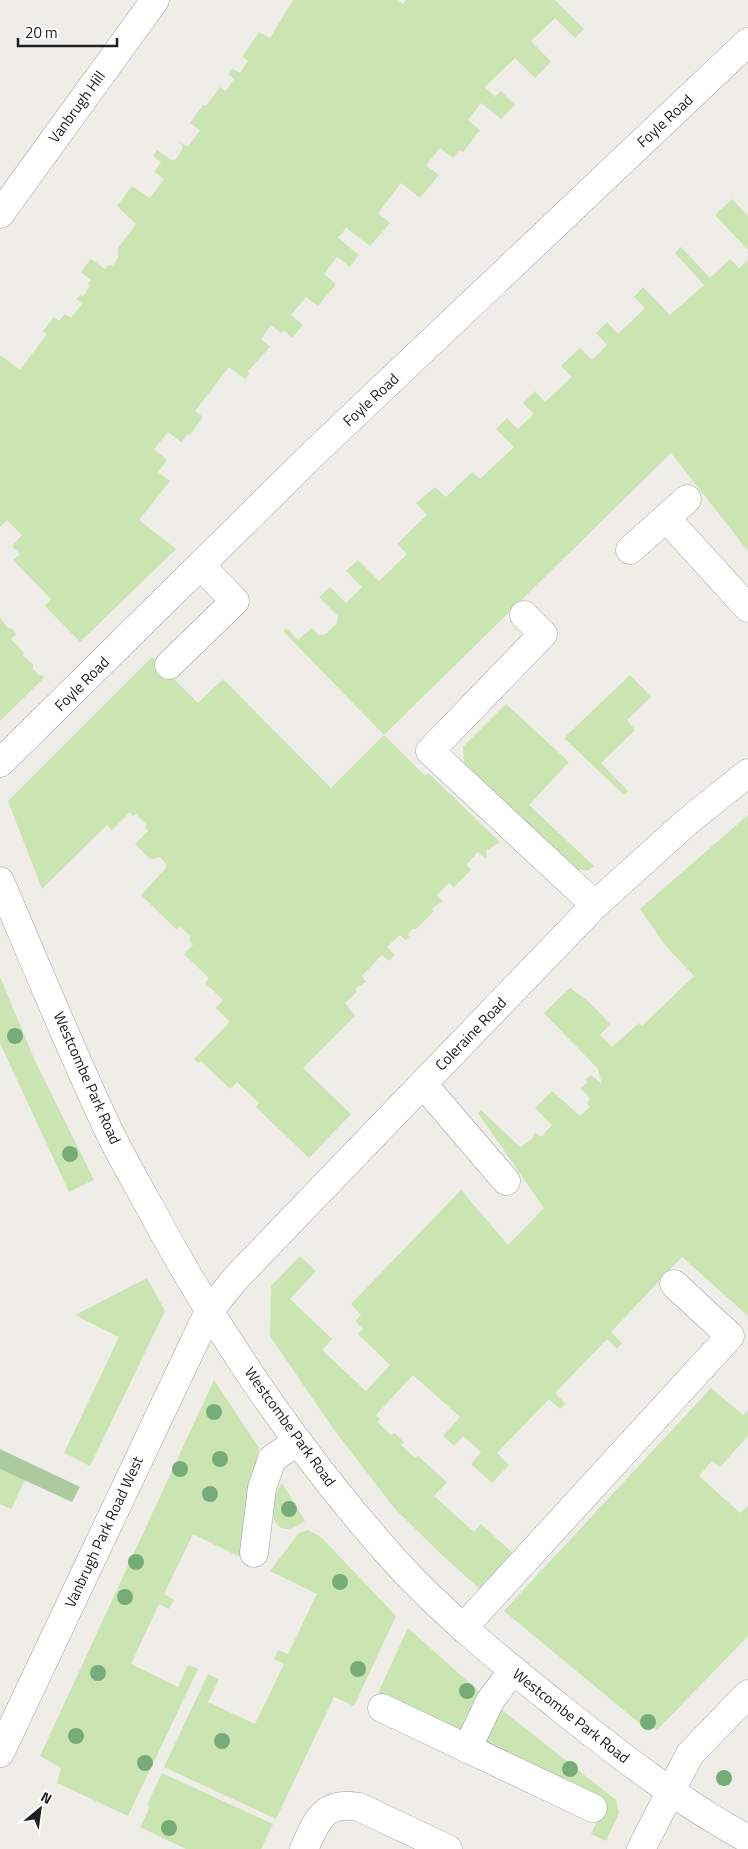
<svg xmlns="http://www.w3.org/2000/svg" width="748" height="1849" font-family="'Titillium Web',sans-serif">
  <rect width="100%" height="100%" fill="#efede7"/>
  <g fill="#cae5b1">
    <path d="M293 0H398L403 4 406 0H555L584 29 575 38 555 18 531 41 551 62 535 78 515 58 485 87 495 97 501 91 515 105 501 119 481 103 468 120 480 130 463 152 459 150 453 158 440 148 426 165 439 175 420 198 401 183 378 213 390 223 392 221 370 246 346 228 338 238 359 255 350 267 337 257 324 274 336 284 318 306 306 297 291 315 303 325 292 338 284 330 281 333 271 325 261 339 270 347 247 372 250 373 245 379 229 367 195 411 203 417 190 435 188 434 181 442 168 432 154 449 167 460 158 472 170 481 139 520 176 549 80 642 45 606 51 599 13 560 20 554 12 546 22 535 7 520 0 527V355L20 370 47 334 43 331 54 317 59 321 65 314 71 318 82 304 76 299 81 295 83 296 90 286 88 284 91 280 81 272 91 259 105 269 107 266 113 265 118 258V248L136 224 117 206 132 186 150 198 164 179 154 172 161 162 153 156 157 150 171 160 176 159 182 150V145L178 141 188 147 200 130 190 123 203 105 206 106 220 87 226 91 234 79 228 74 233 69 240 73 248 61 242 57 259 32 270 38Z"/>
    <path d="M732 199 748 216V250L715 215Z"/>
    <path d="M681 247 710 278 730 259 739 268 748 260V551L671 453 384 735 425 776 428 773 500 842 486 851 487 856 485 858 478 852 466 865 471 870 454 887 449 883 437 895 443 901 432 908 433 912 416 929H413L408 933 409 937 406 940 400 935 387 947 395 955 389 961 382 955 362 976 366 982 356 988V993L345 1003 355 1016 303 1068 351 1114 309 1158 256 1107 259 1103 237 1082 230 1089 201 1061 198 1063 194 1059 230 1022 216 1008 223 1000 205 983 209 978 184 954 193 945 190 942V936L181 927 176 929 141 895 166 868V864L160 857 150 859 135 844 148 831 145 828 147 825 136 814 133 816 130 812 112 830 107 825 42 889 8 801 152 657 198 703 223 679 331 788 384 735 283 631 286 628 298 640 312 628 318 635 326 634 337 623 338 616 319 597 330 587 346 603 362 587 346 571 358 560 379 581 407 554 397 544 427 515 416 503 435 487 446 497 472 472 480 479 514 447 496 429 507 418 518 429 534 414 523 403 535 391 545 402 572 377 561 366 580 348 592 360 607 345 596 333 607 322 618 334 645 308 634 297 643 287 670 315 704 285 675 253Z"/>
    <path d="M0 618 8 628H11L16 634 11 639 24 653 23 655 33 665V669L39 675 45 677 0 721Z"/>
    <path d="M630 675 651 697 627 720 635 730 601 763 628 791 624 795 564 738Z"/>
    <path d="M506 704 569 762 529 805 594 866 589 870H572L465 771 463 747Z"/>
    <path d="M748 815V1316L682 1257 611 1332 622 1343 617 1349 607 1339 555 1393 566 1404 560 1409 549 1399 497 1453 509 1465 492 1483 471 1464 481 1452 463 1436 454 1446 443 1436 460 1417 413 1375 376 1415 380 1419 377 1422 391 1435 394 1433 404 1442 401 1445 415 1458 418 1456 447 1482 434 1496 474 1532 481 1524 516 1556 483 1592 441 1554 395 1509 332 1427 270 1336 271 1286 300 1256 316 1271 290 1299 332 1339 322 1350 366 1391 390 1365 358 1334 363 1329 355 1321 361 1315 351 1304 461 1190 508 1245 544 1208 478 1113 481 1110 520 1147 532 1139 535 1132 541 1137 552 1125 535 1108 552 1091 580 1116 590 1107 587 1103 590 1098 580 1088 587 1083 586 1079 591 1075 602 1084 598 1069 544 1013 570 988 589 1002 610 1024 600 1035 612 1047 639 1023 642 1026 694 976 665 945 640 909Z"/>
    <path d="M0 977 35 1061 94 1180 69 1192 0 1043Z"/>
    <path d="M147 1278 165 1311 90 1466 64 1453 119 1337 75 1315Z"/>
    <path d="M214 1380 259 1448 240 1557 193 1534 164 1594 174 1600 169 1609 159 1604 131 1664 178 1687 188 1665 198 1669 128 1816 57 1783 61 1768 40 1756Z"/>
    <path d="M711 1388 743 1415 748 1410V1436L720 1467 712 1461 699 1476 740 1513 748 1506V1636L658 1729 644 1727 504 1611Z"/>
    <path d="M0 1469 25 1480 11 1509 0 1504Z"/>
    <path d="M282 1483 305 1521C271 1546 265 1506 282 1483Z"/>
    <path d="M308 1530 321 1537 396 1616 354 1706 334 1697 276 1819 164 1767 208 1674 219 1679 208 1702 255 1724 284 1664 274 1659 278 1650 288 1654 317 1594 270 1571 299 1533Z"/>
    <path d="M408 1628 485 1697 468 1729 459 1732 378 1693Z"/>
    <path d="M497 1706 616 1800 619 1813 606 1841 591 1834 605 1804 485 1744Z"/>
    <path d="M162 1773 273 1824 261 1849H186L140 1827 150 1807 147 1805Z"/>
  </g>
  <path fill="#abcb9f" d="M0 1449 80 1487 72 1502 0 1469Z"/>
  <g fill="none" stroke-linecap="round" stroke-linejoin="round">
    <defs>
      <g id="minor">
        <path d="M0 214 155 0"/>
        <path d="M666 518 748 608"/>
        <path d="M630 550 687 499"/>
        <path d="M524 615 543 634 430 751 595 905"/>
        <path d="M169 665 235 601 201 566"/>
        <path d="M0 763 315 452 748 42"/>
        <path d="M0 881C35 963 69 1046 107 1127 119 1153 134 1178 148 1204 216 1331 299 1454 396 1562 445 1616 502 1661 559 1707 619 1755 680 1802 748 1839"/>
        <path d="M423 1084 506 1181"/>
        <path d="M254 1553 262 1488 272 1459 298 1441"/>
        <path d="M463 1628 730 1336 674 1284"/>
        <path d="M382 1708 593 1808"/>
        <path d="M467 1749 490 1701 513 1670"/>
        <path d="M0 1753 209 1311 235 1279 595 905 688 821 748 773"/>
        <path d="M304 1849C317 1821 323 1800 359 1807L448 1849"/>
        <path d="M641 1849 690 1754 748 1694"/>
      </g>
    </defs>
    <use href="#minor" stroke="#a1a1a1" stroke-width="29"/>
    <use href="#minor" stroke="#fff" stroke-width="28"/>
  </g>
  <g fill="#77ac78">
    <circle cx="15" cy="1036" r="8"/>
    <circle cx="70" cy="1154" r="8"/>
    <circle cx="214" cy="1412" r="8"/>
    <circle cx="220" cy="1459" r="8"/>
    <circle cx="180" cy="1469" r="8"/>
    <circle cx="210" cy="1494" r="8"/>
    <circle cx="289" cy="1509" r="8"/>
    <circle cx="136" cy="1562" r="8"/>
    <circle cx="340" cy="1582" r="8"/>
    <circle cx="125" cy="1597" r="8"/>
    <circle cx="358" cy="1669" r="8"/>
    <circle cx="98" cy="1673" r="8"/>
    <circle cx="467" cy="1691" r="8"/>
    <circle cx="648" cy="1722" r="8"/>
    <circle cx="76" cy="1736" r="8"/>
    <circle cx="222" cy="1741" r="8"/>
    <circle cx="145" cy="1763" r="8"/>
    <circle cx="570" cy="1769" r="8"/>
    <circle cx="724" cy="1778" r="8"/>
    <circle cx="169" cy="1828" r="8"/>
  </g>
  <g text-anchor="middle" stroke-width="4.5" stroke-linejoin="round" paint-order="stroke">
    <g font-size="15" fill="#202020" stroke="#fff">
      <text transform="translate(77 107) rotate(-54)" y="5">Vanbrugh Hill</text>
      <text transform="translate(665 121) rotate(-43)" y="5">Foyle Road</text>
      <text transform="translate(371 400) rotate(-43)" y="5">Foyle Road</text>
      <text transform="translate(82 684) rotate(-45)" y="5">Foyle Road</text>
      <text transform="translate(471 1034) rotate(-46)" y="5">Coleraine Road</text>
      <text transform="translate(87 1078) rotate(66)" y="5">Westcombe Park Road</text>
      <text transform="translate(290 1427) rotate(54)" y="5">Westcombe Park Road</text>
      <text transform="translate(104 1532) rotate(-65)" y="5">Vanbrugh Park Road West</text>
      <text transform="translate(571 1716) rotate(38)" y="5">Westcombe Park Road</text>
    </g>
  </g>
  <g transform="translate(40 1809) rotate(29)" stroke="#ffffff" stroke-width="4" paint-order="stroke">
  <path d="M0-4L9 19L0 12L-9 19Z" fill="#202020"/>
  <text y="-8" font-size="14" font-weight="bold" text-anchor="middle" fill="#202020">N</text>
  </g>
  <path d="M18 38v8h99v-8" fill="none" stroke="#202020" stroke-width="2.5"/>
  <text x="25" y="38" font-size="15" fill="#202020" stroke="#ffffff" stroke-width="4" paint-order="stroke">20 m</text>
</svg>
